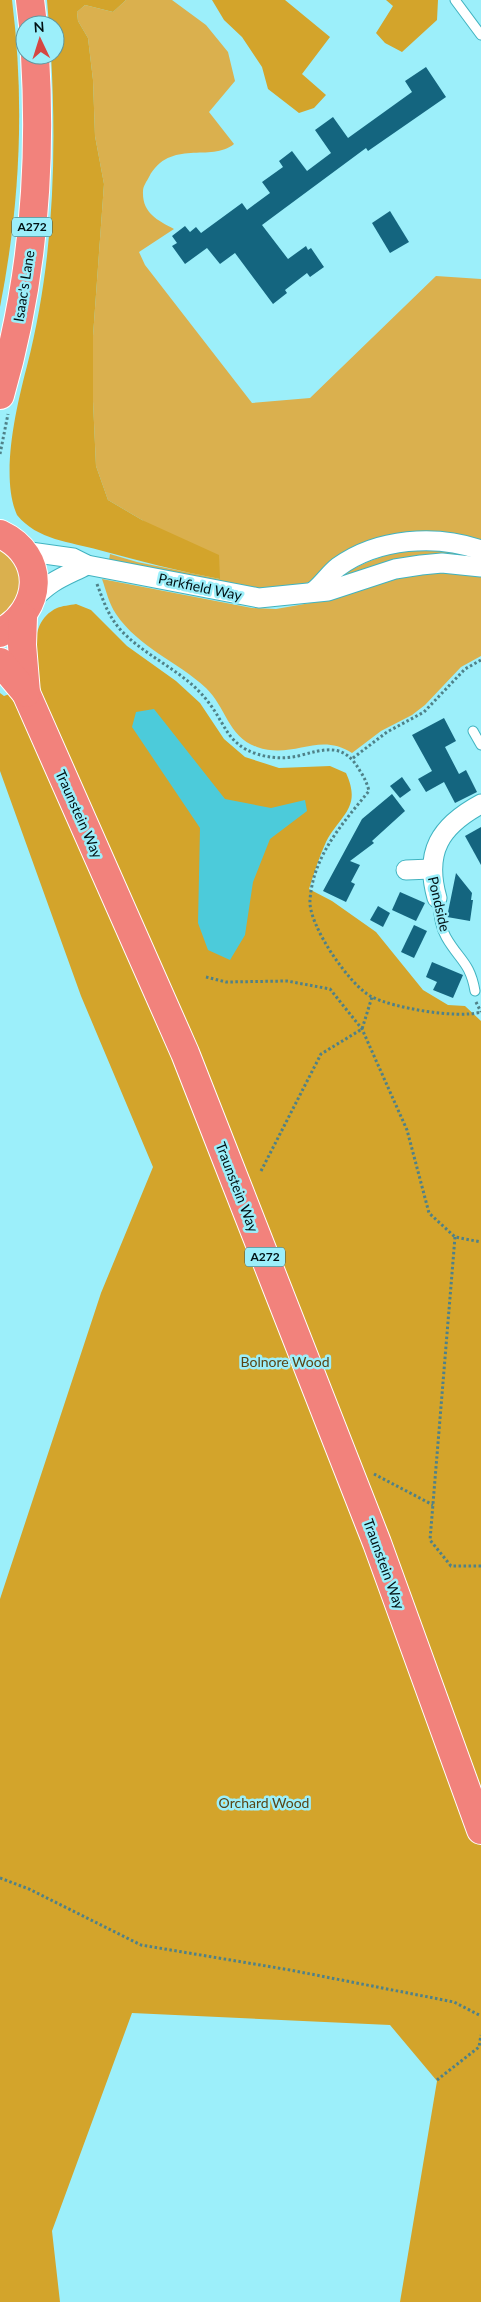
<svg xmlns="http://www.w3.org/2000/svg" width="481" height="2302" font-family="Lato,sans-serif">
  <rect width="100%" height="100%" fill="#9ceffa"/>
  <g fill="#dab04e">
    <path d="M126 0H172L206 25 228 52 235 81 209 112 234 144C211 163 170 138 149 177 147 181 143 186 143 191 142 213 157 220 174 229L139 252 145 265 252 403 310 398 436 276 481 279V540L458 535 439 534 298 586 262 590 109 560 110 554 137 562 220 579 142 520 108 500 96 466 93 401V336L104 184 95 136 93 80 88 38 78 21 77 12 85 5 113 12Z"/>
    <path d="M0 546 20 568 21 598 0 621Z"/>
    <path d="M420 548 476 553 475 560 343 579 341 575C367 561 390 552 420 548Z"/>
    <path d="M446 571 481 575V656L461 667 425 705 412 715 381 731 352 753C318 731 294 760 257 747 228 737 226 707 206 688 177 661 139 648 116 614 109 604 106 590 102 579L252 608 276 609 339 598 390 578Z"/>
  </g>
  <g fill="#d3a42b">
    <path d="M0 0H12C25 103 20 205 0 307Z"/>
    <path d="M47 0H126L113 12 85 5 77 12 78 21 88 38 93 80 95 136 104 184 93 336V401L96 466 108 500 142 520 219 555 220 579C179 571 139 561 99 550 71 542 37 540 17 515 0 477 16 408 27 366 53 265 57 159 51 55H55V25H49Z"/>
    <path d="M212 0H285L330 37 302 74 326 95 314 108 299 113 268 89 262 67 242 37 224 20Z"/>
    <path d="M386 0H438L437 20 402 52 385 43 376 33 393 6Z"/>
    <path d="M76 604 91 610 127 646 176 681 200 703 224 739 245 757 279 768 330 766 346 773C362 808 341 814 326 842 319 857 314 873 309 889L332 901 376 932 423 990 448 1005 465 1006 481 1021V2302H400L437 2081 390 2025 132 2013 52 2231 60 2302H0V1599L101 1293 153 1167 81 996 0 771V693L4 696 39 683C34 658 29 621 57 608 62 606 70 605 76 604Z"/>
  </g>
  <path fill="#4ccbda" d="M154 709 225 799 271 808 305 800 307 811 270 839 253 882 245 935 230 960 208 950 198 923 200 828 132 727 136 712Z"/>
  <g fill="#14657f">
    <path d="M426 67 446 97 368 151 366 148 262 225 288 259 306 246 308 250 311 248 324 267 310 277 307 273 285 290 287 293 273 304 235 253 220 264 207 248 185 264 172 246 177 243 172 236 185 226 190 232 196 227 201 233 242 203 247 210 270 193 262 182 283 167 279 161 292 151 307 171 331 153 315 130 333 117 348 138 412 92 405 81Z"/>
    <path d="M390 211 409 242 390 253 372 223Z"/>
    <path d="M444 718 456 741 445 747 459 774 466 770 477 792 455 803 444 782 426 792 418 779 432 771 412 735Z"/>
    <path d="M402 777 411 790 400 798 390 786Z"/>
    <path d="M392 794 405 811 372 841 374 843 350 861 360 865 351 882 355 884 346 902 323 891 362 819Z"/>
    <path d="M481 827V865L465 836Z"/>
    <path d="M456 873 472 893 471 900H473L470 921 447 917Z"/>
    <path d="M400 892 425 903 416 921 392 910Z"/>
    <path d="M378 906 390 913 383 927 370 920Z"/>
    <path d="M414 925 427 931 414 958 401 952Z"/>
    <path d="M432 962 463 975 453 998 433 990 437 982 426 977Z"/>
  </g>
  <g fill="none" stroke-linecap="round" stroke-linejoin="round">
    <defs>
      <g id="service">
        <path d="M455 0 481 35"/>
        <path d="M473 731 481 745"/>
        <path d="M437 898C439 911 439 925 446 937 459 960 470 962 475 991"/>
      </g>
      <g id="minor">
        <path d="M23 551 73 558 87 565 259 598 328 591 395 569 421 565 442 563 481 567"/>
        <path d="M314 591C323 584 329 574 338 567 378 538 436 534 481 550"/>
        <path d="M31 601C53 579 61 578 87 565"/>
        <path d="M406 870 431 869"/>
        <path d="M437 898C424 852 440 826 481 804"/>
      </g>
      <g id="trunk">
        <path d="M30 0 33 25"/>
        <path d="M0 395C32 285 42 170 35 55"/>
        <path d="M0 534C47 556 43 610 0 633"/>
        <path d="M23 617 22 645 26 693 185 1053 377 1543 481 1830"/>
        <path d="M0 662 26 693"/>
      </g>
    </defs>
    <use href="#service" stroke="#41b3c0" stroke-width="11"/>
    <use href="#minor" stroke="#41b3c0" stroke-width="21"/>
    <use href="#trunk" stroke="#fff" stroke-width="30"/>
    <g stroke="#4f8188" stroke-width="3" stroke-dasharray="2.5 2.5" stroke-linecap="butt">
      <path d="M0 454 8 414"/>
      <path d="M97 584C103 600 108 615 119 628 144 657 186 671 209 703 226 725 227 744 257 754 269 758 285 759 298 756 325 749 344 742 360 771 364 777 367 783 369 791 342 824 313 856 310 900 308 925 350 986 372 997 394 1008 457 1019 481 1012"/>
      <path d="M353 758 387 732 424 712 465 669 481 660"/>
      <path d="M206 977 226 982 287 981 330 989 362 1029 407 1130 429 1213 455 1237 481 1242"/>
      <path d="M476 1002 481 1012"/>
      <path d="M261 1171 321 1054 362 1029 372 997"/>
      <path d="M455 1237 430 1540 451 1566H481"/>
      <path d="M374 1474 433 1505"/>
      <path d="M0 1878 29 1889 141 1945 290 1970 454 2002 481 2016"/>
      <path d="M437 2080 479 2047 481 2035"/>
    </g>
    <use href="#service" stroke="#fff" stroke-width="9"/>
    <use href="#minor" stroke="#fff" stroke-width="19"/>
    <use href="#trunk" stroke="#f2827c" stroke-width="28"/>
  </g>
  <g text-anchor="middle" stroke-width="5" stroke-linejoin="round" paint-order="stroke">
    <g fill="#9ceffa" stroke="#2f5459" stroke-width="1">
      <rect x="12" y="217.5" width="40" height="19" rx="4"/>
      <rect x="245" y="1247.5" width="40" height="19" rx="4"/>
    </g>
    <g font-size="12" font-weight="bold" fill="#001114">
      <text x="32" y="231">A272</text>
      <text x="265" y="1261">A272</text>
    </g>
    <g font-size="14" fill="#001114" stroke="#9ceffa">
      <text transform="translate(24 286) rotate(-81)" y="5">Isaac's Lane</text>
      <text transform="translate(200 587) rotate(12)" y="5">Parkfield Way</text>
      <text transform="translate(79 814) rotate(66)" y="5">Traunstein Way</text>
      <text transform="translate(439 904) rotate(77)" y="5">Pondside</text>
      <text transform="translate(237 1187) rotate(69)" y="5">Traunstein Way</text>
      <text transform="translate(384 1564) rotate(70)" y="5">Traunstein Way</text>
    </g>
    <g font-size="14" fill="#584517" stroke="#9ceffa">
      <text x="285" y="1367">Bolnore Wood</text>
      <text x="264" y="1808">Orchard Wood</text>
    </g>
  </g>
  <g transform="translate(40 40) rotate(356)"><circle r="24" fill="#9ceffa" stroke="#5e969e"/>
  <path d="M0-4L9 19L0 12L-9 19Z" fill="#d54642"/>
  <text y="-8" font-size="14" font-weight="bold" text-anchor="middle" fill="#001114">N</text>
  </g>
</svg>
